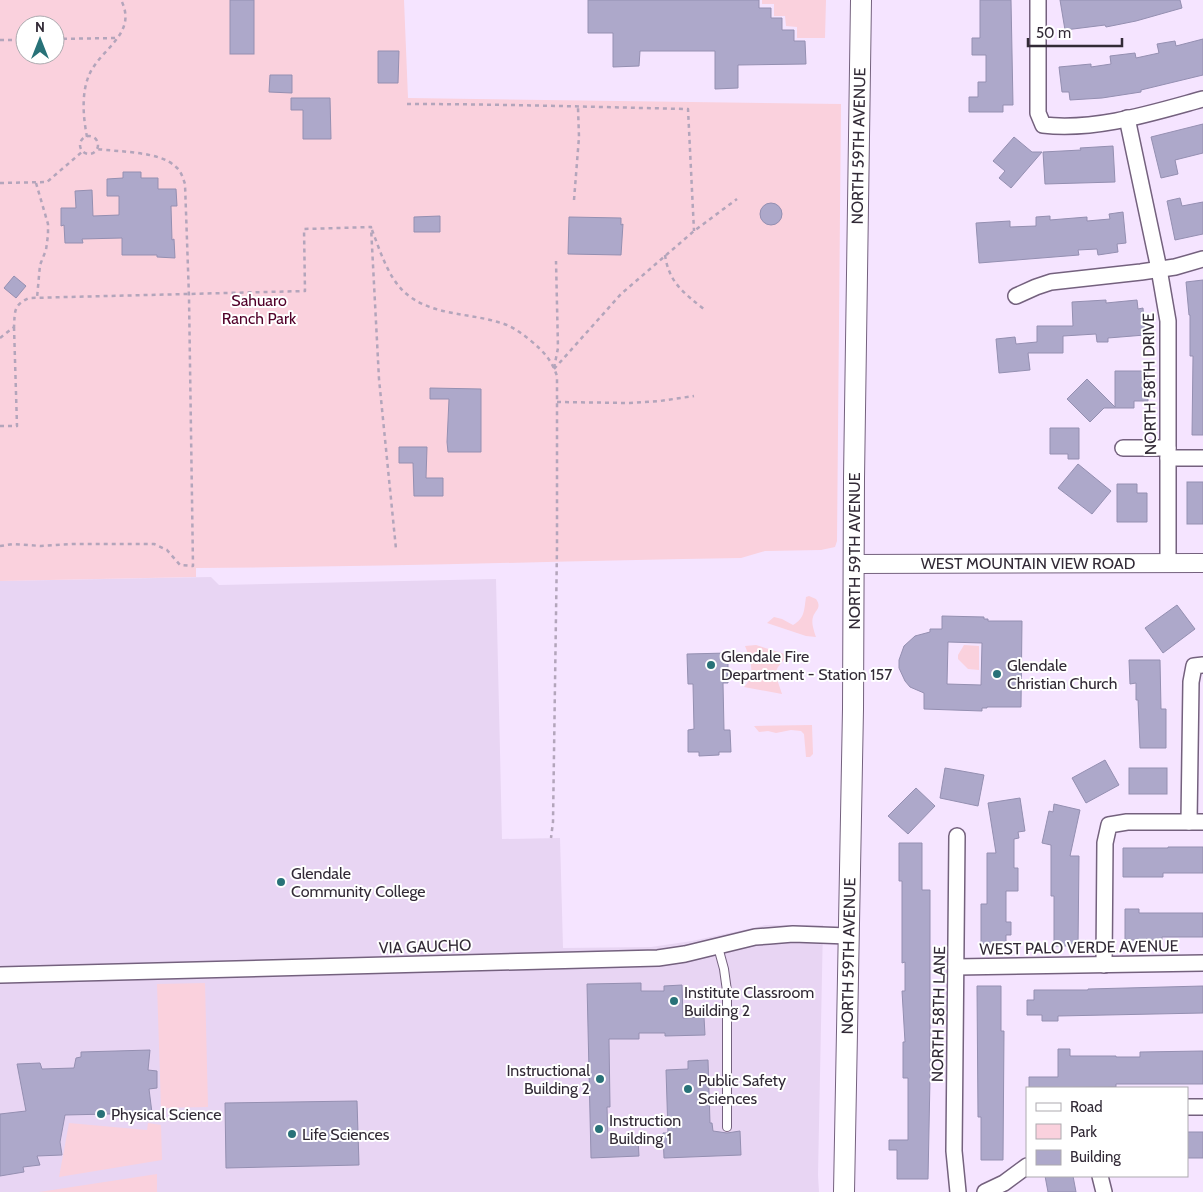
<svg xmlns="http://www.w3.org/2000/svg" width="1203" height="1192" font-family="Cabin,sans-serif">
  <rect width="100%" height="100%" fill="#f5e4ff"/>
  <path fill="#e8d5f3" d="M211 577 219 585 496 579 502 839 560 838 563 948 651 947 692 941 766 925H823L818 1175 819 1192H0V581Z"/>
  <g fill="#fad1dd" fill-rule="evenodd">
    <path d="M0 0H404L408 98 841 104 837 541 835 547 821 550 765 551 741 558C560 561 378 567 196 568V577L0 581ZM25 25H55V55H25Z"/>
    <path d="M762 0H826L825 38H797V27L786 26 785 16H774V4H762Z"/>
    <path d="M809 596 816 599C822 608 816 609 813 617 811 623 814 631 816 637L806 636 767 623 774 617 782 619 793 625C805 618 804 610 806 597Z"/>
    <path d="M756 645 788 655 778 667 775 673 782 694 744 687C756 674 751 661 745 646Z"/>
    <path d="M964 645 979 646V670L968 669 958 659V655Z"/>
    <path d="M812 725 813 754 810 757H806L804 734 801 731 791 730 776 733 768 731 759 732 754 726Z"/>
    <path d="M205 983 208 1107 161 1108 157 984Z"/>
    <path d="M69 1123 147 1130 148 1123 161 1125 162 1160 59 1177Z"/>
    <path d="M157 1174V1192H39Z"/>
  </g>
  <g fill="#ada8ca" stroke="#948fb1" fill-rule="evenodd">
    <rect x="230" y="0" width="24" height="54"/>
    <path d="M588 0H759V8H771V18H782V30H794V41H805L806 64 738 65V88L715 89V51H640L639 66 613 67V33H588Z"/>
    <path d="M980 0H1011L1013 105H1003V112H969V97H978V82H986V55H972V38H980Z"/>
    <path d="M1060 0H1180L1182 8 1136 21 1106 27 1105 25 1065 30Z"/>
    <path d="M1203 39V75L1141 90V92L1102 98 1070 100 1069 92H1062L1059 67 1091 64V67L1111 64 1110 56 1135 53 1136 58 1159 53 1157 44 1175 41 1176 46Z"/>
    <path d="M378 51H399L398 83H378Z"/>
    <path d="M270 75H292V93L269 92Z"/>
    <path d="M291 98H330L331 139H303V110H291Z"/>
    <path d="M1203 124V153L1175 160 1178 174 1161 178 1151 137Z"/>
    <path d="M1014 137 1032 152H1042L1011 188 999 178 1005 171 993 161Z"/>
    <path d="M1113 146 1115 182 1045 184 1043 152 1081 150 1080 148Z"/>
    <path d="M123 172H141V178H158V189H176L177 206H171L172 240 174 239 175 258 157 257V255H122V238L82 239 83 243H65L64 225 61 226V208H76L75 191 92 190 93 216 119 215V196H107V179L123 178Z"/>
    <path d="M1180 198 1182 206 1203 202V234L1175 240 1167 201Z"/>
    <circle cx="771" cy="214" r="11"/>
    <path d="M1123 212 1126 243 1117 244 1118 252 1098 255 1097 249 1078 250 1079 255 979 263 976 223 1010 221V227L1036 226V217L1050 216V220L1087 217V221L1110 219 1109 214Z"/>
    <path d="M440 216V232H414V217Z"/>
    <path d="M569 217 621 218V225L623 224 621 255 568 254Z"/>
    <path d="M14 276 26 286 16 298 4 288Z"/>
    <path d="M1203 280V435H1192L1193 356H1190V315H1189L1186 282Z"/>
    <path d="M1106 300V303L1137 300 1138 309 1143 308 1145 335 1108 338V342H1097L1096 334 1063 336V353H1028L1030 370 999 373 996 339 1015 337 1016 344 1037 342V326H1073L1072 302Z"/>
    <path d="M1115 371H1148V401H1134V408H1104L1090 422 1067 399 1087 379 1115 407Z"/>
    <path d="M430 388 481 389V452H448L447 442 449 399H430Z"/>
    <path d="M1050 428H1079V459H1068V454H1050Z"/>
    <path d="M399 447H427L426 478H443V496H414L413 463H399Z"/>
    <path d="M1078 464 1111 491 1092 514 1058 488Z"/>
    <rect x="1187" y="482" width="16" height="42"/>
    <path d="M1117 484H1137V493H1147V522H1117Z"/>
    <path d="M1177 605 1195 629 1163 653 1145 628Z"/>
    <path d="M942 616 984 617V619H988V621H1022L1021 707H987V708H982V711L924 709V693L910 687 905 681 899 668V660L904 646 915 636 930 632V629H942ZM948 642 982 643 981 685 947 684Z"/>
    <path d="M728 653V683H723L724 730H730L731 752H719V755L699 756V752H688V730L694 729 693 684H688L687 654Z"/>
    <path d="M1129 660H1160L1161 709H1166V748H1140L1138 700H1136V683L1130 684Z"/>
    <path d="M1105 760 1119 785 1086 803 1072 778Z"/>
    <path d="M945 768 984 775 978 806 940 798Z"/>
    <rect x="1129" y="768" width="38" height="26"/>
    <path d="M916 788 935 806 908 834 888 816Z"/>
    <path d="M1020 798 1025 831 1018 832 1019 838 1014 839V868H1018V891H1006V922H1011V935H1006V944H981V904H987V853H996L988 803Z"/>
    <path d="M1054 804 1080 810 1070 856H1079L1078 946H1054V896H1051V845L1042 843 1049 811 1053 812Z"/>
    <path d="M899 843H922V890H930V1078L928 1179H897V1150H889V1140H908V1078H903V1042H905L902 991H905V962L902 963V881H899Z"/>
    <path d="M1168 847H1203V873H1163V877H1123V848H1168Z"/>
    <path d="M1125 909H1139V913H1203V937H1162V940H1125Z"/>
    <path d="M641 983V991H664V986L682 985 683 1018 704 1017 705 1035 665 1036V1033H639V1039H609L610 1107H607L608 1140 638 1139 639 1156 591 1158 587 984Z"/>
    <path d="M977 986H1001V1031H1004L1003 1160H981V1117H978Z"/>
    <path d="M1203 986V1013L1058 1016V1021H1042V1015H1027V1000H1034V990H1088V989Z"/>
    <path d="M1058 1049H1070V1056H1116V1057H1140V1052L1203 1051V1084H1116V1087L1029 1088V1077H1058Z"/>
    <path d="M150 1050 148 1070 157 1071V1088L149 1089 152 1113 65 1115 60 1142 62 1155 37 1156 40 1165 23 1167 24 1172 0 1176V1114L26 1111 17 1064 40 1063 42 1069 74 1068 76 1058 81 1057V1052Z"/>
    <path d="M708 1060 710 1123H712L713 1131 727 1133 740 1131 741 1155 664 1158 663 1133H668L666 1070 688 1069V1061Z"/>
    <path d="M357 1101 359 1165 226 1168 225 1103Z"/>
    <rect x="1187" y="1132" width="16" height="26"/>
    <path d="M1045 1176H1073L1076 1192H1048Z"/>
  </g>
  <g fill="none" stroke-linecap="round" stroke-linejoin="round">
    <defs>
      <path id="service" d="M718 947 724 969 727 991V1127"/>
      <g id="minor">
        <path d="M1038 0V113L1043 125C1096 131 1152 113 1203 99"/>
        <path d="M1127 118 1159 269 1168 321V563"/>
        <path d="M1016 296 1036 287 1051 282 1141 272 1175 267 1203 259"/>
        <path d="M1123 448H1168"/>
        <path d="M1168 458H1203"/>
        <path d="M1189 822 1191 682 1194 666 1203 665"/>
        <path d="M957 836 954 1151 958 1192"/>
        <path d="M1104 965 1105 843 1109 825 1127 822H1203"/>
        <path d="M956 967 1203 963"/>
        <path d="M0 975 658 958 685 954 755 937 769 936 793 934 848 936"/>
        <path d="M1187 1107H1203"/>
        <path d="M1100 1176 1104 1192"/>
        <path d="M985 1192 1004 1183 1027 1166"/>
      </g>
      <path id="tertiary" d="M854 564 1203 563"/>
      <path id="secondary" d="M844 1192 853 709 854 479 861 0"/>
    </defs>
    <use href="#service" stroke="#74617e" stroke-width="10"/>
    <use href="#minor" stroke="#74617e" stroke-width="18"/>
    <use href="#tertiary" stroke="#74617e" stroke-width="20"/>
    <use href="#secondary" stroke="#74617e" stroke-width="22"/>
    <g stroke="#b3a5bb" stroke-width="2.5" stroke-dasharray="4 4" stroke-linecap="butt">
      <path d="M55 39 118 38"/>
      <path d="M0 40H25"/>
      <path d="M407 104C501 104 594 107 688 109L694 231"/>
      <circle cx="89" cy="145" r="9"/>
      <path d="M87 137C83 116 81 92 90 73 102 48 138 33 121 0"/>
      <path d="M0 183 47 182 83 151"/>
      <path d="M36 183 48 224V235L46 250 40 265 37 298"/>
      <path d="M574 200 579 137 578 108"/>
      <path d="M372 230C381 253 389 281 409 296 436 316 471 313 501 323 512 326 521 333 530 340 544 352 551 359 557 376V546L553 822 551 838"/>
      <path d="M665 255C669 283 684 293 705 310"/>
      <path d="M0 338 14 327C15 312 13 305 29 298L305 291 304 229 371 227 379 379 396 549"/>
      <path d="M554 368 558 348 556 261"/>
      <path d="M554 369 621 294 694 231 737 199"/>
      <path d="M557 402 630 403 660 401 694 396"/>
      <path d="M0 426H17L14 327"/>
      <path d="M0 546 13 544 41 546 73 544H154L167 550 180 565 193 566 189 297 185 184C183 178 181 171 176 167 160 151 119 152 97 149"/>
    </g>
    <use href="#service" stroke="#fff" stroke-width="8"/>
    <use href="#minor" stroke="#fff" stroke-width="15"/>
    <use href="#tertiary" stroke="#fff" stroke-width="18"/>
    <use href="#secondary" stroke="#fff" stroke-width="20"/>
  </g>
  <g fill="#287278" stroke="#fff" stroke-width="2">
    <circle cx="711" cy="665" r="5"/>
    <circle cx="997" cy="674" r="5"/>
    <circle cx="281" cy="882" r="5"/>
    <circle cx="674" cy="1001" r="5"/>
    <circle cx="600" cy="1079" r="5"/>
    <circle cx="688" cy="1089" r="5"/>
    <circle cx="101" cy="1114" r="5"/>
    <circle cx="599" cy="1129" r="5"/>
    <circle cx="292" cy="1134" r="5"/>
  </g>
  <g text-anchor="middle" stroke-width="4" stroke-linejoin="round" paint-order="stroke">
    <g font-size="16" fill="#322a36" stroke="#fff">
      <text transform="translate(858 146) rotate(-89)" y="6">NORTH 59TH AVENUE</text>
      <text transform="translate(1149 384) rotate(-91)" y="6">NORTH 58TH DRIVE</text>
      <text transform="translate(854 551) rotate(-90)" y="6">NORTH 59TH AVENUE</text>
      <text x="1028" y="569">WEST MOUNTAIN VIEW ROAD</text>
      <text transform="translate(425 946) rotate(-2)" y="6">VIA GAUCHO</text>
      <text transform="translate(1079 947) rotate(-1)" y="6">WEST PALO VERDE AVENUE</text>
      <text transform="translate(848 956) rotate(-89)" y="6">NORTH 59TH AVENUE</text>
      <text transform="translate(938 1014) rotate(-89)" y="6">NORTH 58TH LANE</text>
    </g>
    <g font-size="16" fill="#52022a" stroke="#fff">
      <text x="259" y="306">Sahuaro<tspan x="259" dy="18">Ranch Park</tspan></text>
    </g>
    <g font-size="16" fill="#322a36" stroke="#fff" text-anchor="start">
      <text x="721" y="662">Glendale Fire<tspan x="721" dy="18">Department - Station 157</tspan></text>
      <text x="1007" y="671">Glendale<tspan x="1007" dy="18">Christian Church</tspan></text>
      <text x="291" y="879">Glendale<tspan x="291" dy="18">Community College</tspan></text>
      <text x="684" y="998">Institute Classroom<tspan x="684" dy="18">Building 2</tspan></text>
      <text x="590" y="1076" text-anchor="end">Instructional<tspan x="590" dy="18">Building 2</tspan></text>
      <text x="698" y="1086">Public Safety<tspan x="698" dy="18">Sciences</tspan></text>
      <text x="111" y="1120">Physical Science</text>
      <text x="609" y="1126">Instruction<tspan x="609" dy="18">Building 1</tspan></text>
      <text x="302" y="1140">Life Sciences</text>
    </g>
  </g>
  <rect x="1026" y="1087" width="162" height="90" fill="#ffffff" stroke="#adaaaf"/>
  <rect x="1036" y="1103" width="25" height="8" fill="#ffffff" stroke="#adaaaf"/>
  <text x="1070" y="1112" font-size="15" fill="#322a36">Road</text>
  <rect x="1036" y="1124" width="25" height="15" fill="#fad1dd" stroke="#adaaaf"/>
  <text x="1070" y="1137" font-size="15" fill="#322a36">Park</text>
  <rect x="1036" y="1150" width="25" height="15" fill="#ada8ca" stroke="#adaaaf"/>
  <text x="1070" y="1162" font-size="15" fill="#322a36">Building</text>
  <g transform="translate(40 40)"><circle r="24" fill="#ffffff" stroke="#adaaaf"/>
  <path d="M0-4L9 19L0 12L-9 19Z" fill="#287278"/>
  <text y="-8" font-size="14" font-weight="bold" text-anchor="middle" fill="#322a36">N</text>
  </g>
  <path d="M1028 38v8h94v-8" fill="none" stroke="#322a36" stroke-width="2.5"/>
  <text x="1036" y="38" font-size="15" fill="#322a36" stroke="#ffffff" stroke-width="4" paint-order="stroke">50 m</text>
</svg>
